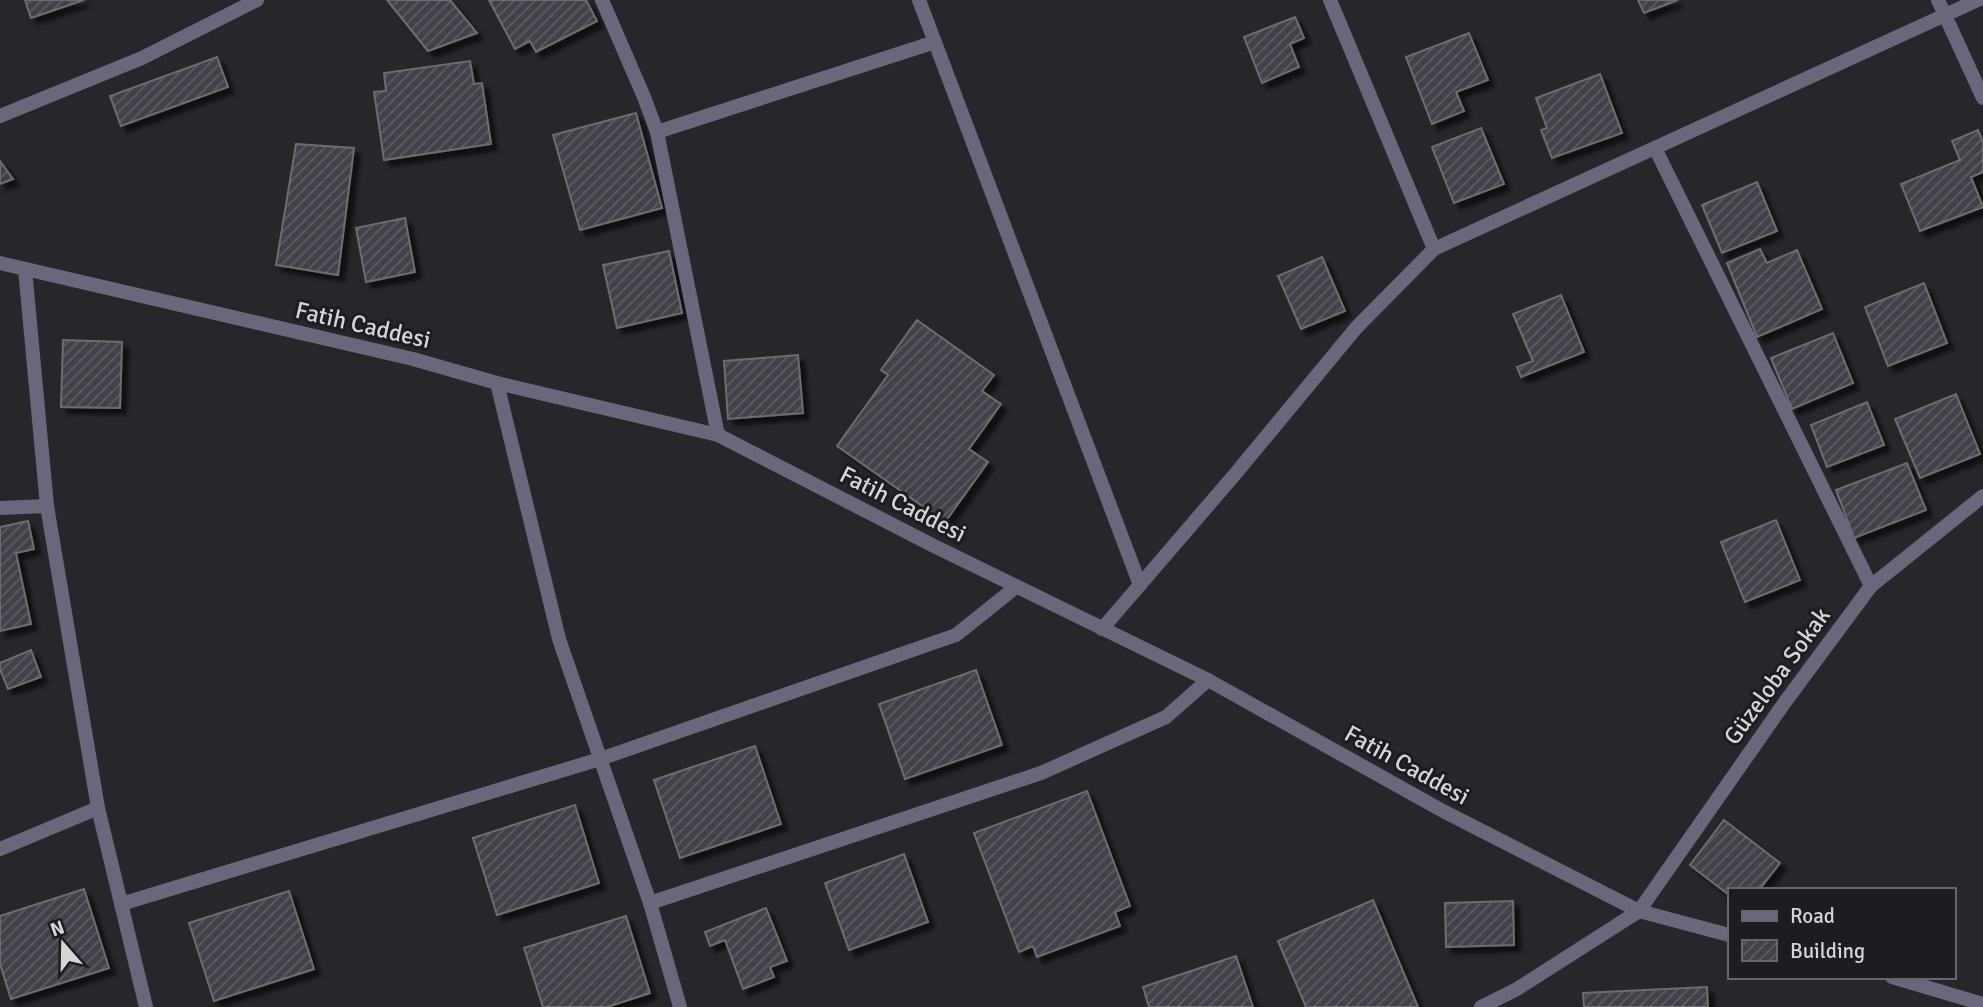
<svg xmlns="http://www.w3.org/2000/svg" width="1983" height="1007" font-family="Signika,sans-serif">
  <defs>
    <pattern id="building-hatch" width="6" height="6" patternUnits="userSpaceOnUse" patternTransform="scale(1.75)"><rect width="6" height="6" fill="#434148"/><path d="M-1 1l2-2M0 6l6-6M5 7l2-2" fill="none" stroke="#5d5c62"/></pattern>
    <filter id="shadow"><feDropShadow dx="6" dy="6" stdDeviation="2" flood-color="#0009"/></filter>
  </defs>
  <rect width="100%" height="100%" fill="#27262b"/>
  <g fill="url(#building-hatch)" stroke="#6d6c72" stroke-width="2" filter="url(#shadow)">
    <path d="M25 0H84L31 18Z"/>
    <path d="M387 0H450L477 33 428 51Z"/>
    <path d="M489 0H586L597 21 536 52 530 41 515 49Z"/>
    <path d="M1638 0H1678L1644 13Z"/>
    <path d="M1295 17 1304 38 1290 44 1299 67 1262 83 1244 37Z"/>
    <path d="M1469 33 1488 80 1456 92 1464 111 1432 124 1406 57Z"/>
    <path d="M217 57 228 87 121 126 110 96Z"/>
    <path d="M470 61 474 84 482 83 491 144 384 160 374 92 386 91 384 73Z"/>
    <path d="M1600 74 1622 133 1552 158 1541 130 1547 128 1536 98Z"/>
    <path d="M636 113 662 208 580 230 553 135Z"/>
    <path d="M1481 128 1504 184 1454 203 1432 147Z"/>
    <path d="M1978 130 1983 142V172L1971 177 1983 207 1920 231 1901 184 1960 160 1952 141Z"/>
    <path d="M296 144 354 148 338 275 276 265Z"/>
    <path d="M0 161 13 179 0 184Z"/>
    <path d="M1757 182 1777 231 1722 253 1702 205Z"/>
    <path d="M405 218 415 272 366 282 356 228Z"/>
    <path d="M1760 249 1767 263 1797 250 1822 309 1757 337 1727 263Z"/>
    <path d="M669 251 682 313 617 328 603 265Z"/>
    <path d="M1322 257 1345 311 1301 329 1278 276Z"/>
    <path d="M1924 283 1947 343 1888 366 1865 307Z"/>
    <path d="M1561 295 1584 352 1521 377 1517 367 1533 361 1513 314Z"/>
    <path d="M917 320 994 375 982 391 1001 404 969 449 988 462 945 522 837 446 888 375 881 370Z"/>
    <path d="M1833 333 1853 383 1792 409 1771 358Z"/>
    <path d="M63 340 122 342 120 408 61 407Z"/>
    <path d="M798 355 803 413 728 419 724 361Z"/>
    <path d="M1956 394 1980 454 1920 478 1895 419Z"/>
    <path d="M1867 402 1884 445 1827 467 1811 425Z"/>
    <path d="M1907 463 1926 510 1854 538 1836 490Z"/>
    <path d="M1776 520 1800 580 1745 602 1721 542Z"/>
    <path d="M28 521 34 549 16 553 31 624 0 631V527Z"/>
    <path d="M31 650 41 677 8 689 0 669V663Z"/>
    <path d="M976 670 1002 745 905 779 879 704Z"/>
    <path d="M755 746 781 824 680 858 654 780Z"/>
    <path d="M1087 791 1130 906 1115 912 1120 926 1037 957 1033 946 1019 952 974 833Z"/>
    <path d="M575 805 599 883 497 915 473 838Z"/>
    <path d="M1724 820 1780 863 1759 890H1729V895L1690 865Z"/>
    <path d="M904 854 928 922 849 950 825 883Z"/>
    <path d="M84 889 109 968 11 999 0 964V916Z"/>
    <path d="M289 891 314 969 214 1001 189 923Z"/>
    <path d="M1373 900 1418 1007H1306L1278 941Z"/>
    <path d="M1513 901 1514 945 1446 947 1445 903Z"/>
    <path d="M766 908 787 961 770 967 774 977 743 989 725 940 710 946 705 932Z"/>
    <path d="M626 916 650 993 607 1007H543L524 948Z"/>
    <path d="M1236 956 1253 1007H1149L1143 987Z"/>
    <path d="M1707 987 1708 1007H1584L1583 993Z"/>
  </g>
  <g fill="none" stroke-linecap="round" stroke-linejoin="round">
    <g stroke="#6b667b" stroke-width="14">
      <path d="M602 0 644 97 657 132 718 435"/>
      <path d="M919 0 1140 585"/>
      <path d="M1330 0 1434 249"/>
      <path d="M1938 0 1983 98"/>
      <path d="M657 132 935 42"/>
      <path d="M1655 148 1871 586"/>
      <path d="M25 269 47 506 98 808 146 1007"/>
      <path d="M497 383 559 639 650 903 680 1007"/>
      <path d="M0 508 47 506"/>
      <path d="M1102 629 1236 473 1356 328 1434 249 1978 0"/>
      <path d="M0 849 98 808"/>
      <path d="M650 903 1041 773 1166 717 1208 680"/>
      <path d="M121 904 600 759 956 635 1016 587"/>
      <path d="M1481 1007 1517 989 1639 911 1785 702 1871 586 1983 496"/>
    </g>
    <g stroke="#6b667b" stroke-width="14">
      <path d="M0 116 142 58 257 0"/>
      <path d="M0 263 413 359 497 383 718 435 934 546 1208 680 1443 811 1639 911 1729 935"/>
      <path d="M1892 977 1983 1004"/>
    </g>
  </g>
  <g text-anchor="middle" stroke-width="6" stroke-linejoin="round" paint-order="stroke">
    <g font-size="24" fill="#d5d5d8" stroke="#1e1c22">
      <text transform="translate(363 325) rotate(13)" y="8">Fatih Caddesi</text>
      <text transform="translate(903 504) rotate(27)" y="8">Fatih Caddesi</text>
      <text transform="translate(1777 676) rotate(-54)" y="8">Güzeloba Sokak</text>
      <text transform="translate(1407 765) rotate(29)" y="8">Fatih Caddesi</text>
    </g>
  </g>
  <rect x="1728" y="888" width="228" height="91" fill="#1e1c22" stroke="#67666b" stroke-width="2"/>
  <rect x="1742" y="911" width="35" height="10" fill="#6b667b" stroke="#67666b" stroke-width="2"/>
  <text x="1790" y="923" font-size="21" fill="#d5d5d8">Road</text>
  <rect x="1742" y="940" width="35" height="21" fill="url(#building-hatch)" stroke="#67666b" stroke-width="2"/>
  <text x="1790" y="958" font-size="21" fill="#d5d5d8">Building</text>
  <g transform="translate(63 944) rotate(340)" stroke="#1e1c22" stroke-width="5" paint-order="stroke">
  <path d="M0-5L12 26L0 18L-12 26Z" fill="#d5d5d8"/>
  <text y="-10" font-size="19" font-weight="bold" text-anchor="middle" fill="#d5d5d8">N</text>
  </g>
</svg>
